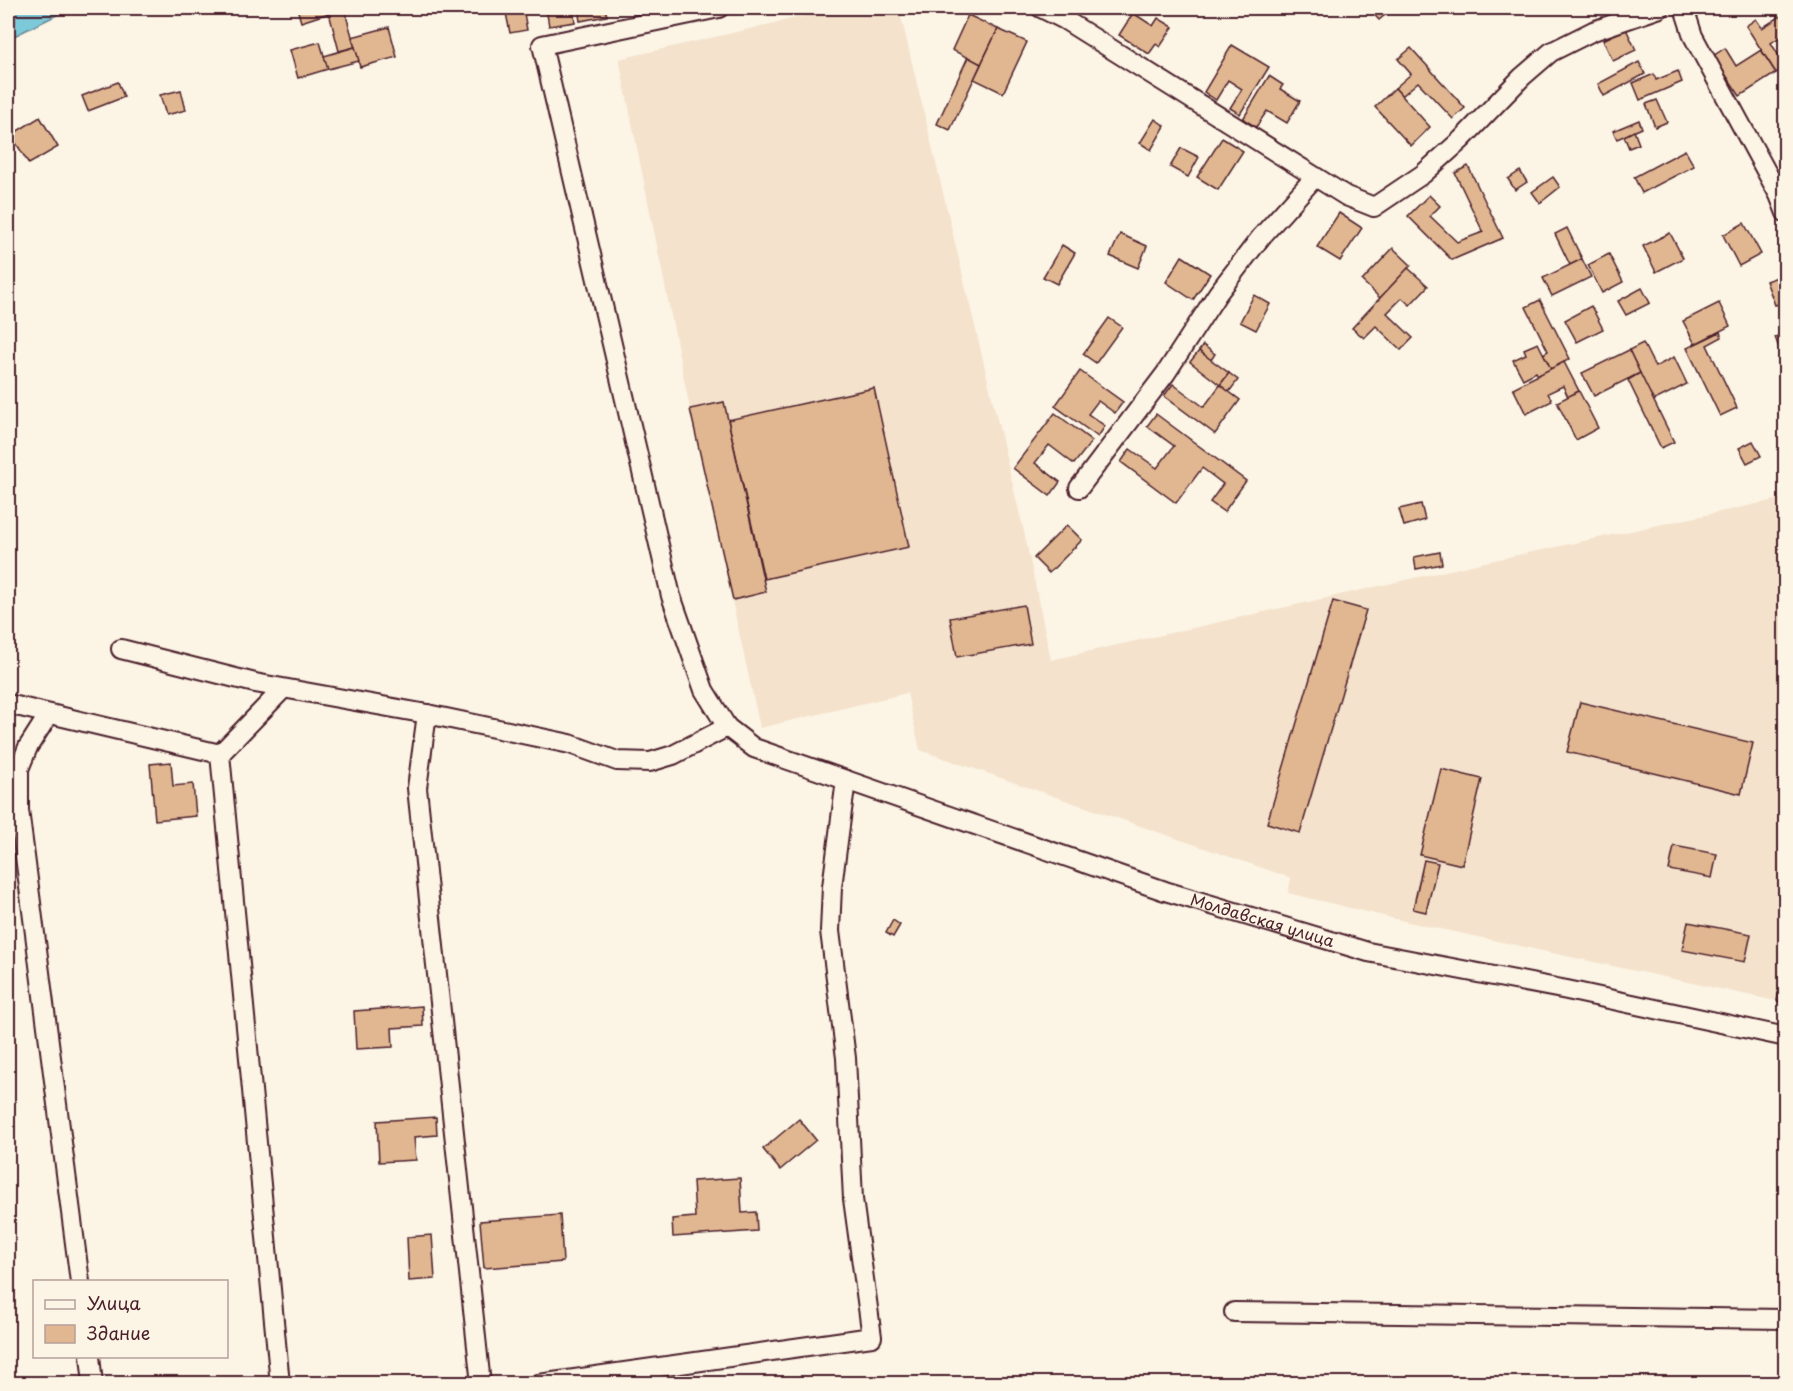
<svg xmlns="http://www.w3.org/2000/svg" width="1793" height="1391" font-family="'Playpen Sans',sans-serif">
  <rect width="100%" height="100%" fill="#fcf5e5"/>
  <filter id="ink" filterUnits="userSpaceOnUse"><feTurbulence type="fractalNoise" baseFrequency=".0167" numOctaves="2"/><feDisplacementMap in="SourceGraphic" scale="12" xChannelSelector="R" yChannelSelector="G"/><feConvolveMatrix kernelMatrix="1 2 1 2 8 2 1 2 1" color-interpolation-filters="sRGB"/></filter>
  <g filter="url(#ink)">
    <path fill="#f4e2cc" d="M840 8H899L1025 536 1051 660 1485 562 1785 498V1003L1408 922 1288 893 1291 878 920 750 907 693 760 728 690 409 619 59Z"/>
    <path fill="#7bc9d9" stroke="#678593" stroke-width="1.5" d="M8 8H71L8 39Z"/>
    <g fill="#e1b791" stroke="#4a1f2b" stroke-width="1.5">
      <path d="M297 8H344L355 47 339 51 329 13 301 22Z"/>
      <path d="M505 8H523L527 30 510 33Z"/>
      <path d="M546 8H573L575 22 549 26Z"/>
      <path d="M578 8H605L607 16 580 21Z"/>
      <path d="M1368 8H1378L1385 15 1379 20Z"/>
      <path d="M1133 13 1153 26 1158 18 1173 27 1160 47 1156 44 1149 54 1119 35Z"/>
      <path d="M968 15 998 29 981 64 952 50Z"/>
      <path d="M1781 16 1786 23V33L1771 43 1786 67 1776 73 1746 26 1756 19 1762 28Z"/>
      <path d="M389 27 397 57 360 67 352 37Z"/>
      <path d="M998 29 1027 42 1003 93 974 79Z"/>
      <path d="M1626 29 1636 50 1613 61 1603 40Z"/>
      <path d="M320 42 328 69 298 78 290 50Z"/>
      <path d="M1232 45 1269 67 1240 114 1230 108 1242 89 1228 80 1216 100 1204 92Z"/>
      <path d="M355 47 359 61 328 69 324 56Z"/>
      <path d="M1411 48 1465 108 1453 119 1418 82 1402 96 1395 88 1411 74 1398 59Z"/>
      <path d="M1725 48 1736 66 1761 50 1776 73 1740 96 1713 56Z"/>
      <path d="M968 57 981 64 950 130 937 124Z"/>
      <path d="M1639 62 1645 74 1604 96 1598 84Z"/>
      <path d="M1678 71 1682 82 1640 100 1633 83 1654 74 1656 80Z"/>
      <path d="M1269 76 1283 85 1280 89 1300 101 1287 123 1267 111 1256 127 1243 119Z"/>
      <path d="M118 82 124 97 88 111 82 96Z"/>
      <path d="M1395 88 1430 127 1411 146 1375 107Z"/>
      <path d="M181 90 186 110 166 115 160 95Z"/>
      <path d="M1657 100 1667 122 1655 127 1646 104Z"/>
      <path d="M40 117 58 147 29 164 11 135Z"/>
      <path d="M1155 119 1165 126 1151 150 1140 143Z"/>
      <path d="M1639 120 1642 128 1617 139 1613 131Z"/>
      <path d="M1634 131 1639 144 1629 148 1624 136Z"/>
      <path d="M1222 138 1243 151 1218 190 1197 177Z"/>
      <path d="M1181 148 1199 157 1188 177 1170 167Z"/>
      <path d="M1685 150 1694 166 1642 193 1634 177Z"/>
      <path d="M1468 166 1503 238 1452 260 1408 216 1429 195 1440 206 1430 216 1457 242 1483 232 1455 173Z"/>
      <path d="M1520 171 1527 182 1515 190 1508 179Z"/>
      <path d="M1553 177 1560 187 1540 203 1532 192Z"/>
      <path d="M1339 213 1362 228 1340 261 1317 247Z"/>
      <path d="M1744 223 1761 254 1739 266 1723 235Z"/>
      <path d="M1567 228 1582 259 1570 265 1555 234Z"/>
      <path d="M1670 233 1683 258 1656 272 1643 246Z"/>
      <path d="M1120 234 1147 246 1138 268 1110 256Z"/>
      <path d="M1062 245 1075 253 1057 284 1043 277Z"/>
      <path d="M1393 248 1411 265 1380 298 1362 281Z"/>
      <path d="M1609 254 1623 282 1602 293 1588 265Z"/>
      <path d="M1182 256 1210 274 1193 300 1166 282Z"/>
      <path d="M1582 259 1591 277 1552 296 1543 278Z"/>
      <path d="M1408 268 1428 286 1410 305 1402 298 1387 313 1413 338 1401 350 1376 326 1364 338 1352 328Z"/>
      <path d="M1786 274V302L1775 305 1766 281Z"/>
      <path d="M1642 288 1650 303 1626 315 1618 301Z"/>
      <path d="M1254 295 1270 304 1256 330 1240 322Z"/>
      <path d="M1540 300 1570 359 1551 369 1543 354 1548 351 1526 307Z"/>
      <path d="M1719 303 1730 326 1695 344 1683 321Z"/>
      <path d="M1591 306 1603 329 1577 342 1565 320Z"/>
      <path d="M1109 318 1122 327 1096 363 1083 354Z"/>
      <path d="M1720 332 1722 337 1707 345 1737 408 1720 416 1687 348Z"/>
      <path d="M1786 333V345L1779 348 1775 337Z"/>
      <path d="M1538 343 1551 369 1538 376 1536 372 1523 379 1513 360 1526 354 1524 349Z"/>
      <path d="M1643 343 1655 367 1674 357 1687 384 1653 401 1629 350Z"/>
      <path d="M1203 345 1215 354 1211 360 1199 351Z"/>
      <path d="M1629 350 1640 373 1594 396 1582 373Z"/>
      <path d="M1199 351 1229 373 1220 385 1190 362Z"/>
      <path d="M1564 362 1579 391 1568 397 1563 386 1548 393 1552 401 1526 414 1513 388Z"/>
      <path d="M1080 371 1123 402 1115 413 1098 401 1088 414 1105 426 1098 437 1055 406Z"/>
      <path d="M1229 373 1238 380 1229 392 1220 385Z"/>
      <path d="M1640 373 1674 442 1661 448 1628 380Z"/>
      <path d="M1173 384 1204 407 1220 385 1240 400 1215 434 1164 396Z"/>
      <path d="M874 388 909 547 764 579 728 420Z"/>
      <path d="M1579 391 1598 428 1576 440 1557 402Z"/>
      <path d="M724 402 766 592 733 600 690 409Z"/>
      <path d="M1055 413 1092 441 1074 464 1049 445 1035 463 1060 482 1050 496 1013 468Z"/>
      <path d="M1156 414 1246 481 1224 512 1210 502 1223 484 1202 468 1176 503 1121 462 1130 449 1157 468 1174 446 1147 426Z"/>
      <path d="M1753 441 1761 456 1747 463 1739 448Z"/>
      <path d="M1421 504 1425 520 1404 526 1399 509Z"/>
      <path d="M1067 525 1082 540 1049 573 1034 558Z"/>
      <path d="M1440 552 1442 564 1416 569 1414 557Z"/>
      <path d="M1333 601 1366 610 1300 833 1267 823Z"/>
      <path d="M1024 605 1031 644 957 657 950 618Z"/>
      <path d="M1580 702 1753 743 1741 794 1567 752Z"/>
      <path d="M171 762 173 786 193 784 196 816 155 820 150 764Z"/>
      <path d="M1441 769 1482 779 1462 865 1420 855Z"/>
      <path d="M1674 846 1717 854 1712 878 1669 870Z"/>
      <path d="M1424 860 1438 863 1426 912 1413 909Z"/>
      <path d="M893 920 900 925 893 937 886 933Z"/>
      <path d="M1688 922 1751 934 1745 962 1682 950Z"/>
      <path d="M1786 957V1003L1777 1001Z"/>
      <path d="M422 1006 423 1026 392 1028 393 1047 356 1049 354 1011Z"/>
      <path d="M436 1117 437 1135 414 1137 416 1160 379 1162 377 1121Z"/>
      <path d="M799 1119 816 1140 780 1170 763 1149Z"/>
      <path d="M740 1178 742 1213 756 1212 757 1231 673 1237 672 1219 695 1217 693 1181Z"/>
      <path d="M560 1215 563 1262 484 1268 480 1221Z"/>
      <path d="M432 1235 435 1279 409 1281 407 1237Z"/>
    </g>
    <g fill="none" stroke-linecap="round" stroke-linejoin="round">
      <defs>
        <g id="minor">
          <path id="s1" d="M719 8 542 45 671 596 704 690 727 727 754 748 1165 891 1368 952 1567 990 1786 1037"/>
          <path d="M1041 8 1065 20 1346 196 1374 207 1423 174 1461 140 1522 77 1551 52 1593 31 1660 8"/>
          <path d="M1684 8 1693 36 1779 195 1786 213"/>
          <path d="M1079 488 1166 373 1218 293 1261 237 1315 177"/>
          <path d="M121 649 255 683 427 714 570 744 617 761 650 762 673 755 727 727"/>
          <path d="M8 704 220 754 283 689"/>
          <path d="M49 714 28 747 19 769V810L80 1282"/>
          <path d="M427 714 417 788 481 1384"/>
          <path d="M220 754 280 1384"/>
          <path d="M1234 1312 1786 1319"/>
          <path d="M90 1356 93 1384"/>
          <path d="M539 1384 872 1337 853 1199 846 1058 830 931 832 887 846 780"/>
        </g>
      </defs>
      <use href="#minor" stroke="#4a1f2b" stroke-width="22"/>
      <use href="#minor" stroke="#fcf5e5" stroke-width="18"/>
    </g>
  </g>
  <g text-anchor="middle" stroke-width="4.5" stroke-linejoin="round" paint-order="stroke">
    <g font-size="16" fill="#4a1f2b" stroke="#fcf5e5">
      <text dy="6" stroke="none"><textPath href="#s1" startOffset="1461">Молдавская улица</textPath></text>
    </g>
  </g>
  <rect width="1793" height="1391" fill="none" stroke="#fcf5e5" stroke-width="30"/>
  <rect x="15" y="15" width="1763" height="1361" fill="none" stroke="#4a1f2b" stroke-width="2" filter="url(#ink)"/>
  <rect x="33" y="1280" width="195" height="78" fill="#fcf5e5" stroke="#b59f9b" stroke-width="1.5"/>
  <rect x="45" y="1300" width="30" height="9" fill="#fcf5e5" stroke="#b59f9b" stroke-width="1.5"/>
  <text x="87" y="1310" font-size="18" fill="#4a1f2b">Улица</text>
  <rect x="45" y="1325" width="30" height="18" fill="#e1b791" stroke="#b59f9b" stroke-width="1.5"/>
  <text x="87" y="1340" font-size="18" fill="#4a1f2b">Здание</text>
</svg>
